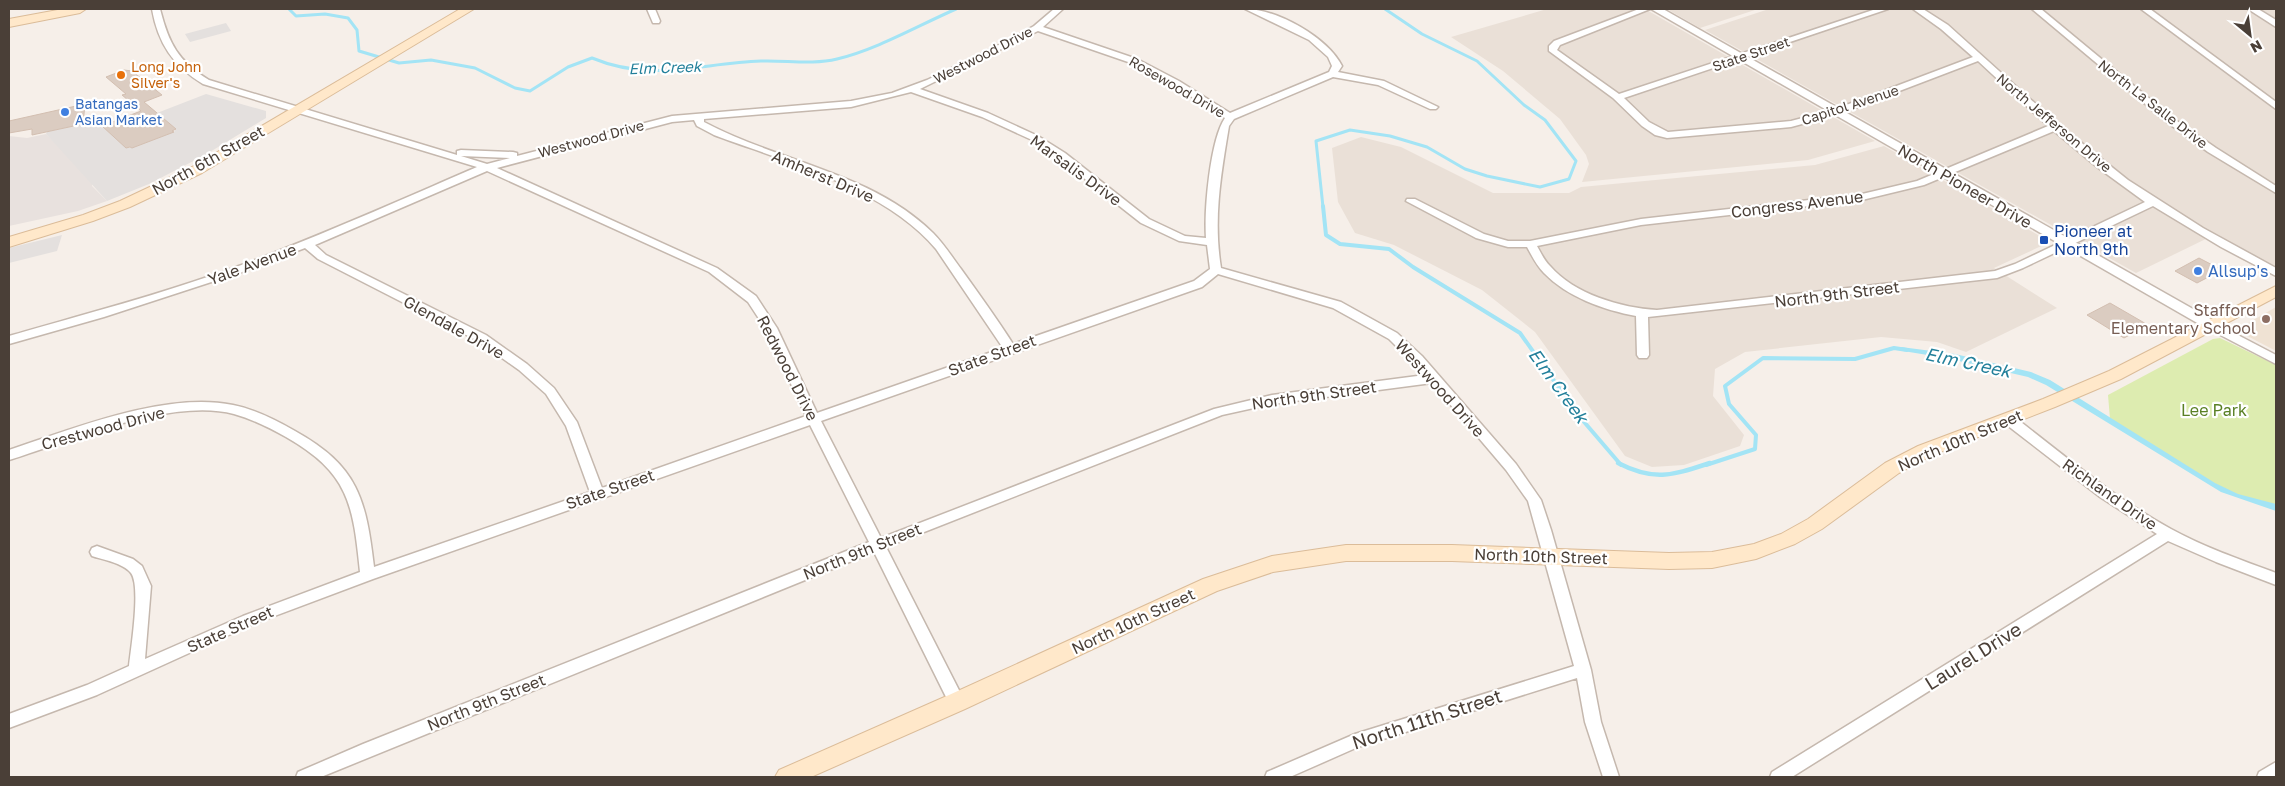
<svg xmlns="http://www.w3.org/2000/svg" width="2285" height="786" font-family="'Golos Text',sans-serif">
  <rect width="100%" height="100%" fill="#f6efe9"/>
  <g fill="#eae0d7">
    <path d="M1547 9H1645L1875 141 1808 160 1582 182 1589 164 1586 155 1560 119 1503 71 1451 37Z"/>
    <path d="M1667 9H1758L1700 28Z"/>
    <path d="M1769 9H2276V268L2216 234 2136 273 1705 30Z"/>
    <path d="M1361 137 1401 147 1493 193H1569L1581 187 1815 165 1884 146 2050 242 1994 268 2057 308 1966 352 1937 342 1881 337 1745 352 1715 369 1713 396 1744 435 1740 446 1684 465 1652 467 1625 456 1535 332 1482 290 1394 245 1355 233 1338 202 1332 148Z"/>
  </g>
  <path fill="#e8e1de" d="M46 134 93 181 92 186 107 201 78 211 9 226V136L27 138Z"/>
  <path fill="#efe2d3" d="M2276 307V351L2236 330Z"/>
  <path fill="#ddecb0" d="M2220 338 2276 365V506L2237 495 2222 488 2110 419 2108 395 2213 339Z"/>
  <g fill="#e4e0de">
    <path d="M226 23 231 31 190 42 185 34Z"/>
    <path d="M206 94 266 111V118L205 155 149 184 107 201 46 134 47 132 83 124 102 126 126 148H132L174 132 176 129 157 113Z"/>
    <path d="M62 235 57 251 9 263V248Z"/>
  </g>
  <path fill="#a3e4f5" d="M1901 347 1955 354 2031 372 2050 380 2215 483 2238 494 2276 504V511L2221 492 2046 385 2028 377 1946 358 1903 351Z"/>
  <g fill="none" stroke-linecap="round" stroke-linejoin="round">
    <g stroke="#a3e4f5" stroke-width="3">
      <path d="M289 9 296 16 325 14 348 18 357 30 359 51 399 63 431 60 475 68 515 88 530 91 568 67 592 58C652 83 700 63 761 61 786 60 812 65 837 59 878 49 917 26 956 9"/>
      <path d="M1323 207 1316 141 1350 130 1390 136 1427 147 1465 169 1487 176 1540 187 1569 179 1576 161 1545 120 1524 105 1477 61 1422 34 1385 9"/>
    </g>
    <g stroke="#a3e4f5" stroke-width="4">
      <path d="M1323 206 1326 235 1340 244 1389 249 1413 267 1520 333 1579 416 1621 465"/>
      <path d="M1706 465 1755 449 1756 435 1729 404 1725 386 1763 358 1855 359 1894 348 1907 350"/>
    </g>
    <path stroke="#a3e4f5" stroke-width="4.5" d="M1618 463C1655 482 1673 475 1710 463"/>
  </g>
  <g fill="#dbccc1" stroke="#d3bfb1">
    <path d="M124 70 132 71 162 95 144 102 176 129 172 131 174 132 132 148 130 147 126 148 102 126 141 111 122 95 126 94 106 77Z"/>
    <path d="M85 104 83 124 32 135V129L9 133V121Z"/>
    <path d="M2199 258 2222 270 2197 283 2175 271Z"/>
    <path d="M2110 303 2148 325 2124 338 2087 315Z"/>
  </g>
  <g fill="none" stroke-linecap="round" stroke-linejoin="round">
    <defs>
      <g id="minor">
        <path d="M152 9H160C169 44 178 61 209 80L457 155V151L461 150 513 152 517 153V156L672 116 851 101 892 93 927 80 1011 39 1034 26 1054 9H1063L1043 27 1137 59 1179 81 1230 113 1329 72 1332 66 1328 57 1309 40 1245 9C1277 9 1327 37 1342 66L1338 72 1384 81 1438 107 1436 109H1430L1378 85 1333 77 1234 119 1229 126C1221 174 1213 219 1221 268L1341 302 1397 333 1422 356 1516 464 1541 500 1551 530 1591 670 1601 722 1619 777H1603L1585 722 1577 678 1358 747 1290 777H1265L1267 772 1355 734 1574 666 1528 501 1506 470 1432 383 1272 404 1222 415 886 547 965 702 963 707 957 709 951 707 874 552 321 777H296L298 772 363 744 869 542 810 425 373 579 253 624 97 695 9 728V714L87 685 129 666C131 648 141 586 131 573 123 563 104 560 92 556L90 552 92 548 97 546 133 559 142 566 151 586 145 659 243 616 360 572C353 504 349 473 286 437 270 428 252 419 234 414 172 397 70 441 9 460V450C72 429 166 391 233 405 254 409 276 420 295 431 358 466 366 499 374 567L590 492 566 426 546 394 519 370 478 341 318 259 305 248 242 272 104 317 9 344V336C85 314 162 294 236 267 318 237 398 201 477 167L203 84C173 66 158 43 152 9ZM1038 31 1131 63 1173 85 1225 118C1210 140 1204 211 1206 238L1185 236 1149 219 1065 153 1038 136 988 113 920 89ZM911 92 982 117 1032 140 1057 157 1141 223 1179 241 1207 245 1210 269 1194 281 1013 344C997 319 979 294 961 269 952 257 944 244 933 233 871 172 779 162 704 122V119L851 107ZM694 120 697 126 714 135C786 162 885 188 936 249L1003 348 817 413 777 328 756 296 717 268 497 168 672 122ZM461 156 510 158 487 164ZM487 171 709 272 748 302 765 328 806 416 602 488 577 422 554 388 527 364 486 335 326 255 315 245ZM1218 274 1333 308 1389 339 1425 375 1272 395 1214 409 881 538 821 421 1202 287Z"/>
        <path d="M647 9H655L660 21 659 23H653Z"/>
        <path d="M1639 9H1650L1560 45 1557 50 1619 94 1876 9H1888L1624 98 1649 122 1668 132 1791 121 1833 110 1973 57 1941 29 1913 9H1923L1948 25 2058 124 2128 180 2203 228 2276 268V276L2221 247 2153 206 2023 268 1997 278 1648 317 1649 355 1647 358H1639L1637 355 1636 316C1604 310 1567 297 1544 273 1537 266 1532 256 1527 247H1508L1476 238 1406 201 1407 199H1415L1484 234 1508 241H1530L1641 219 1862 194 1917 181 2048 126 1978 61 1839 114 1791 127 1667 138 1655 135 1642 126 1613 98 1549 51V46L1554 41ZM2054 131 2097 167 2145 202 2015 264 1995 271 1657 310C1621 308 1574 294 1550 266 1544 260 1541 253 1537 246L1641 225 1862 200 1924 185Z"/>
        <path d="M2032 9H2041L2174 119 2216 148 2276 186V193L2208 152 2168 123Z"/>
        <path d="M2141 9H2150L2276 102V109Z"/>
        <path d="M2248 9H2258L2276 20V27Z"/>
        <path d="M2211 321 2276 355V364L2207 328 2205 325 2207 322Z"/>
        <path d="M2008 414 2013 416C2064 455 2114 498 2171 529 2204 547 2241 560 2276 573V585L2216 562 2168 541 1792 777H1770L1772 772 2157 534 2100 497 2003 422 2002 419 2003 416Z"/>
        <path d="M2276 762V777H2257L2259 772Z"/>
      </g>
      <path id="tertiary" d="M1651 9H1663L2216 322 2218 325 2216 328H2206Z"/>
      <g id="secondary">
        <path d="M63 9H86L80 13 9 27V19Z"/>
        <path d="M460 9H474L202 173 130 207 93 221 9 247V237L83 215 120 201 192 167Z"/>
        <path d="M2276 286V297L2121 379 2055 407 1930 456 1899 473 1822 529 1795 544 1756 559 1712 568 1669 569 1452 561H1346L1273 572 1217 591 965 709 811 777H775L779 770 949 695 1203 579 1272 556 1346 545H1452L1669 553 1712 552 1754 544 1781 534 1808 519 1885 463 1918 446 2043 399 2109 371Z"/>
      </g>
    </defs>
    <use href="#minor" stroke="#c5b8ae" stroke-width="3"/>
    <use href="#tertiary" stroke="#c5b8ae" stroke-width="3"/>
    <use href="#secondary" stroke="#dbbc99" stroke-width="2"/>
    <use href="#minor" fill="#fff" fill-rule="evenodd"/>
    <use href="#tertiary" fill="#fff" fill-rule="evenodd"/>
    <use href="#secondary" fill="#ffe8ca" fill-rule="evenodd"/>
  </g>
  <circle fill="#e8710a" stroke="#fff" stroke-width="2" cx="121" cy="75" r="5"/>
  <g fill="#3f7fe0" stroke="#fff" stroke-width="2">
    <circle cx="65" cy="112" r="5"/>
    <circle cx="2198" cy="271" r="5"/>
  </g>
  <rect fill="#1a4fb4" stroke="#fff" stroke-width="2" x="2039" y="235" width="10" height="10" rx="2.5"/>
  <circle fill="#8d6e63" stroke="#fff" stroke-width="2" cx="2266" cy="319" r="5"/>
  <g text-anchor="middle" stroke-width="4.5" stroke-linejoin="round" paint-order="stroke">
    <g font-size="14" fill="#4a3f37" stroke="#fff">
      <text transform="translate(1751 54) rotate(-19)" y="5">State Street</text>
      <text transform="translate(983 55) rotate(-27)" y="5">Westwood Drive</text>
      <text transform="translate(1177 87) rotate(30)" y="5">Rosewood Drive</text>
      <text transform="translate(2153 104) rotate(38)" y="5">North La Salle Drive</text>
      <text transform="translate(1850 105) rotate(-18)" y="5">Capitol Avenue</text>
      <text transform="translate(2054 123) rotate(40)" y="5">North Jefferson Drive</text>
      <text transform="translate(591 139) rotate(-15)" y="5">Westwood Drive</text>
    </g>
    <g font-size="14" fill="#c56008" stroke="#fff" text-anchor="start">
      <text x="131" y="72">Long John<tspan x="131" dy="16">Silver's</tspan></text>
    </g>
    <g font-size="14" fill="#366cbe" stroke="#fff" text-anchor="start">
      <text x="75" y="109">Batangas<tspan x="75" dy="16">Asian Market</tspan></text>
    </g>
    <g font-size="15" font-style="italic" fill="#23809b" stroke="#fff">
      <text transform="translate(665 68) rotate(-2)" y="5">Elm Creek</text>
    </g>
    <g font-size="16" fill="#4a3f37" stroke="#fff">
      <text transform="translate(208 160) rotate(-29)" y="6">North 6th Street</text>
      <text transform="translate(1076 170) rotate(36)" y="6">Marsalis Drive</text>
      <text transform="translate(823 176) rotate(23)" y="6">Amherst Drive</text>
      <text transform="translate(1965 186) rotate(30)" y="6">North Pioneer Drive</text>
      <text transform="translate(1797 204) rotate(-7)" y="6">Congress Avenue</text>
      <text transform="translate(252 264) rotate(-20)" y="6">Yale Avenue</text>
      <text transform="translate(1837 294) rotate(-7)" y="6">North 9th Street</text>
      <text transform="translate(454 327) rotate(29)" y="6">Glendale Drive</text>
      <text transform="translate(992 355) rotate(-20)" y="6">State Street</text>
      <text transform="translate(788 368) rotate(63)" y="6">Redwood Drive</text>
      <text transform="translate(1440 388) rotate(48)" y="6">Westwood Drive</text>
      <text transform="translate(1314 395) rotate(-8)" y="6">North 9th Street</text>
      <text transform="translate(103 428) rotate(-15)" y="6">Crestwood Drive</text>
      <text transform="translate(1960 440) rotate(-23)" y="6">North 10th Street</text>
      <text transform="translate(610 489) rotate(-19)" y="6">State Street</text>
      <text transform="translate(2110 494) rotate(35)" y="6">Richland Drive</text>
      <text transform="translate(862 551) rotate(-22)" y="6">North 9th Street</text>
      <text transform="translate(1541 556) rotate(2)" y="6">North 10th Street</text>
      <text transform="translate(1133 621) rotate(-25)" y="6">North 10th Street</text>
      <text transform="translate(230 629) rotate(-24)" y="6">State Street</text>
      <text transform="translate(486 702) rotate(-22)" y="6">North 9th Street</text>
    </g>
    <g font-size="16" fill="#164399" stroke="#fff" text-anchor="start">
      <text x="2054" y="237">Pioneer at<tspan x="2054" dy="18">North 9th</tspan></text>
    </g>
    <g font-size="16" fill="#366cbe" stroke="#fff" text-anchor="start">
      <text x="2208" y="277">Allsup's</text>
    </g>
    <g font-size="16" fill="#785e54" stroke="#fff" text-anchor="end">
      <text x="2256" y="316">Stafford<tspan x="2256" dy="18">Elementary School</tspan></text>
    </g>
    <g font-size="16" fill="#5a8025" stroke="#fff">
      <text x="2214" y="416">Lee Park</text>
    </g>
    <g font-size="18" font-style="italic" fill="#23809b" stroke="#fff">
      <text transform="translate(1968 363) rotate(12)" y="6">Elm Creek</text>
      <text transform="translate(1558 386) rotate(54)" y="6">Elm Creek</text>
    </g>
    <g font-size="19" fill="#4a3f37" stroke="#fff">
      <text transform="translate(1973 656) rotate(-32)" y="7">Laurel Drive</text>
      <text transform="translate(1427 719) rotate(-18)" y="7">North 11th Street</text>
    </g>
  </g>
  <rect width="2285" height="786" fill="none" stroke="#4a3f37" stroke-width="20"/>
  <g transform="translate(2250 35) rotate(151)" stroke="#ffffff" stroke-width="4" paint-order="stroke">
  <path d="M0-4L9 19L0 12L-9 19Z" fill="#4a3f37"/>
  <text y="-8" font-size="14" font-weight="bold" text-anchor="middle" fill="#4a3f37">N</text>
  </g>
</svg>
